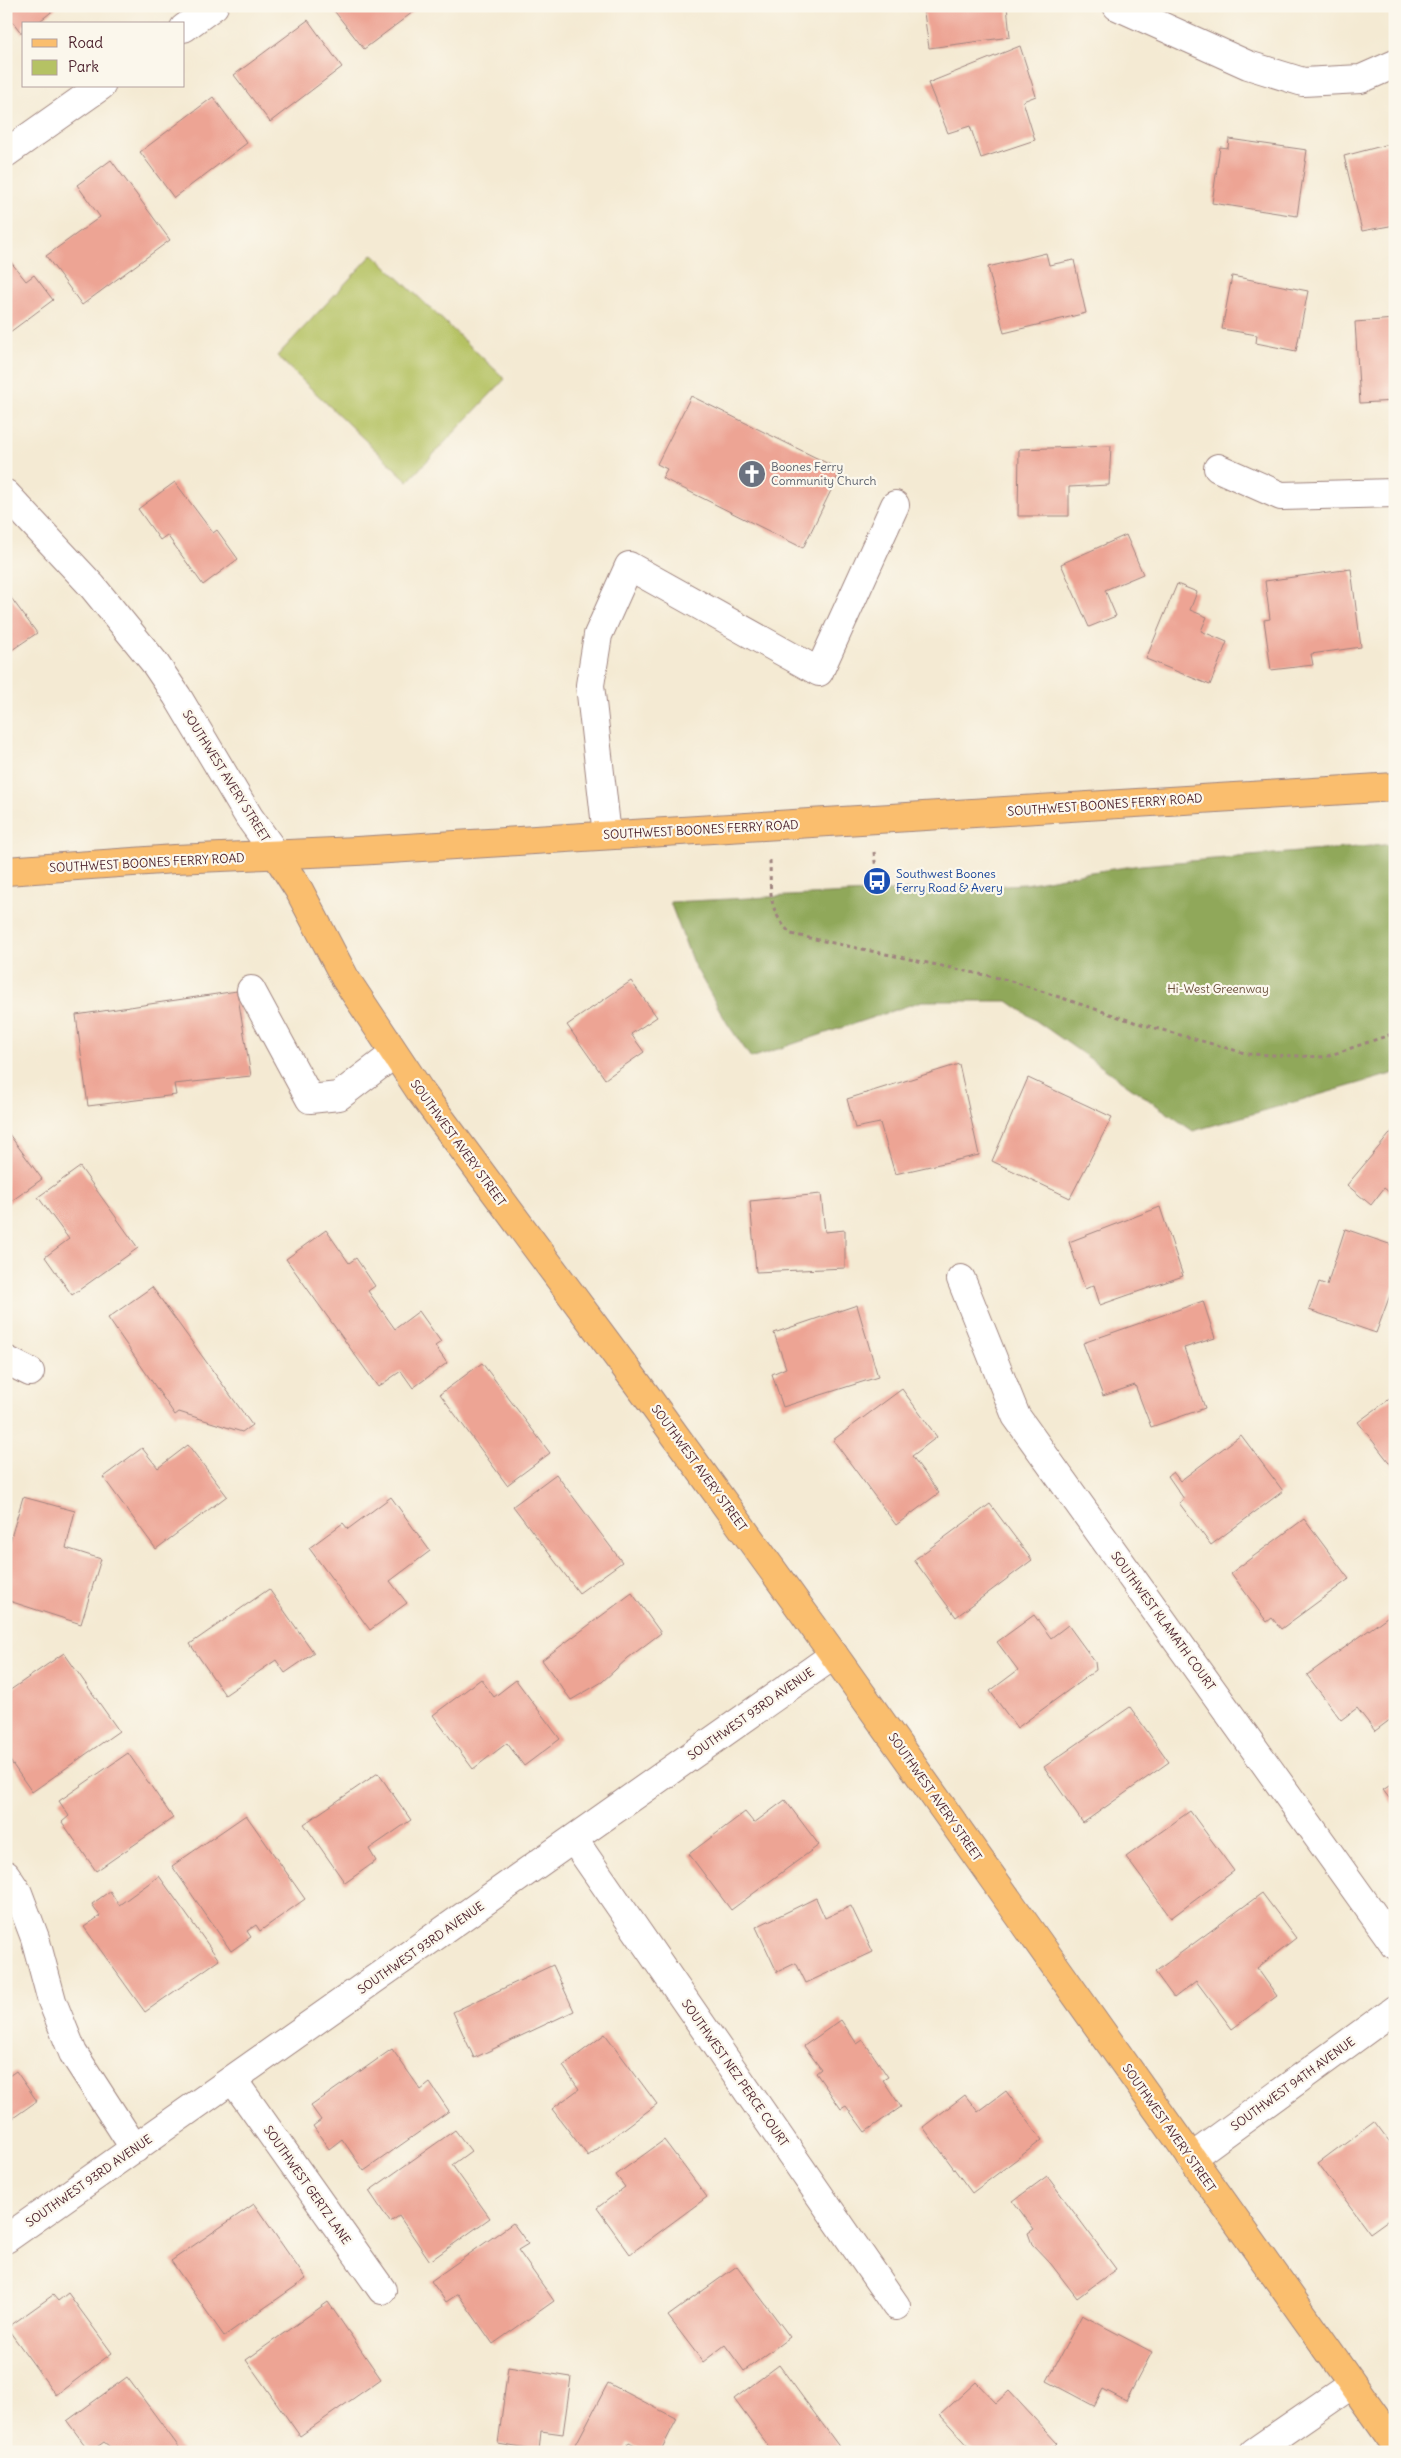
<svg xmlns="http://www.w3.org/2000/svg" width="1401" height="2458" font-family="Delius,sans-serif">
  <rect width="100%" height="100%" fill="#fbf7ec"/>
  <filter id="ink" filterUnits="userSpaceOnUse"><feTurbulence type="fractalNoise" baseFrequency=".02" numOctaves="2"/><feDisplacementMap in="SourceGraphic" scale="10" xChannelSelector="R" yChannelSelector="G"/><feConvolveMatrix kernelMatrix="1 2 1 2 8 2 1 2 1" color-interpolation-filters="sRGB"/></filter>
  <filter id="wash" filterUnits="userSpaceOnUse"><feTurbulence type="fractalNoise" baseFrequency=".0096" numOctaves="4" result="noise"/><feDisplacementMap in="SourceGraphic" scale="20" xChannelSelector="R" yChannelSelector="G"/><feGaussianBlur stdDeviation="1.12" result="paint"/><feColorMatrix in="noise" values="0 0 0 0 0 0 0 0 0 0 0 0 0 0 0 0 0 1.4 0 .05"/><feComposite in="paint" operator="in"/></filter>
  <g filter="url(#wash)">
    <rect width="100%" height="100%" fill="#f4ead3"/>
    <path fill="#b5c264" stroke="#807048" d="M373 254 505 379 408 481 277 356Z"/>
    <path fill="#90a85a" stroke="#6d6442" d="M1395 844V1073L1193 1131 1008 1001H922L751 1058 727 1023 693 963 670 902 1026 884 1084 873 1141 865Z"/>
    <g id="blocks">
      <g fill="#eda494">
        <path d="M6 6H59L36 24H24L22 34 6 13Z"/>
        <path d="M334 6H421L364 49 332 8Z"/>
        <path d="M923 6H1007L1010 37 929 48Z"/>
        <path d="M308 20 342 67 270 122 234 75Z"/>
        <path d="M1020 46 1036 96 1023 101 1035 140 981 158 970 126 948 133 928 83Z"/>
        <path d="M213 97 247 143 174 198 140 152Z"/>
        <path d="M1229 139 1307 150 1297 216 1212 203 1220 147 1228 148Z"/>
        <path d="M1393 143 1395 225 1362 231 1344 156Z"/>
        <path d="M111 160 170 240 82 305 46 256 100 217 77 185Z"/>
        <path d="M1046 253 1049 265 1074 260 1086 313 1004 333 988 267Z"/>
        <path d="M6 256 26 281 34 275 53 300 6 335Z"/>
        <path d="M1232 276 1308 291 1296 351 1256 343 1257 335 1222 329Z"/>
        <path d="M1395 319V401L1360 403 1355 322Z"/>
        <path d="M691 396 841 470 803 548 662 478 667 469 657 464Z"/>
        <path d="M1111 446 1109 485 1069 487V516H1018L1019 449Z"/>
        <path d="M175 482 213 533 217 530 238 559 203 585 167 535 160 540 138 509Z"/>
        <path d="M1126 535 1143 574 1105 590 1116 616 1089 627 1061 564Z"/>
        <path d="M1351 569 1361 647 1311 654 1313 665 1271 670 1264 620 1270 619 1265 581Z"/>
        <path d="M1177 584 1197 592 1190 610 1207 617 1201 631 1227 642 1210 685 1146 659Z"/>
        <path d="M6 591 37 633 6 654Z"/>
        <path d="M631 981 657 1017 631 1034 644 1052 605 1079 567 1025Z"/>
        <path d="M237 991 251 1076 174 1084 176 1095 88 1106 76 1015Z"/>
        <path d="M959 1064 979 1155 895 1174 880 1123 855 1128 847 1099Z"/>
        <path d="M1028 1078 1112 1117 1070 1198 992 1161Z"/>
        <path d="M1394 1129 1395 1197 1384 1188 1371 1205 1347 1185Z"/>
        <path d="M6 1130 42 1179 6 1205Z"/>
        <path d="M80 1167 138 1248 72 1295 45 1257 69 1239 38 1197Z"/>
        <path d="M821 1194 825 1232 845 1230V1268L756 1272 750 1201Z"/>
        <path d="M1160 1207 1183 1276 1100 1305 1094 1285 1085 1289 1069 1242Z"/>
        <path d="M1345 1229 1395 1246V1288L1393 1287 1376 1333 1309 1310 1319 1282 1327 1285Z"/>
        <path d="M326 1230 349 1263 356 1258 375 1286 368 1291 395 1329 419 1311 441 1342 435 1346 447 1363 413 1388 401 1371 378 1387 286 1259Z"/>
        <path d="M152 1287 252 1425 242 1432 179 1412 175 1415 108 1318Z"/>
        <path d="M1203 1301 1215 1338 1184 1348 1205 1408 1151 1427 1135 1385 1103 1396 1083 1343Z"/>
        <path d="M857 1305 878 1377 783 1407 772 1374 786 1368 774 1333Z"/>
        <path d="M482 1363 550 1453 507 1485 440 1394Z"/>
        <path d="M902 1389 937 1437 912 1456 939 1493 896 1525 833 1440Z"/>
        <path d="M1395 1395V1470L1358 1422Z"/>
        <path d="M1241 1435 1283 1491 1211 1545 1179 1503 1184 1499 1168 1476 1173 1472 1180 1481Z"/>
        <path d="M188 1445 227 1496 156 1549 103 1477 142 1448 158 1468Z"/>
        <path d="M556 1474 622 1562 579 1593 513 1506Z"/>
        <path d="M23 1497 75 1511 66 1548 101 1559 81 1624 6 1600V1554Z"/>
        <path d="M391 1497 430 1551 390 1581 407 1603 370 1630 309 1548 343 1523 348 1529Z"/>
        <path d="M990 1504 1032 1560 956 1617 914 1560Z"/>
        <path d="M1304 1519 1349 1579 1281 1629 1272 1618 1267 1622 1231 1573Z"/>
        <path d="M269 1589 314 1653 285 1673 276 1660 225 1695 190 1644Z"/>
        <path d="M632 1593 661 1633 628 1658 602 1682 571 1700 542 1660Z"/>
        <path d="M1391 1614 1395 1619V1672L1392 1674 1395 1677V1716L1375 1731 1357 1708 1341 1720 1307 1675Z"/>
        <path d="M1034 1615 1051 1638 1068 1625 1095 1662 1096 1670 1017 1728 990 1691 1018 1670 997 1642Z"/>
        <path d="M64 1653 119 1731 32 1792 6 1755V1693Z"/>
        <path d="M481 1679 494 1697 516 1680 560 1739 524 1766 507 1743 473 1769 433 1715Z"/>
        <path d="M1130 1707 1169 1762 1083 1823 1044 1767Z"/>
        <path d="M128 1753 173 1818 96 1871 62 1822 69 1816 59 1801Z"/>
        <path d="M378 1773 411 1820 369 1849 376 1861 345 1883 304 1824Z"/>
        <path d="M1395 1782V1806L1383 1790Z"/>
        <path d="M785 1800 819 1845 731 1910 689 1854 745 1812 754 1823Z"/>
        <path d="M1190 1811 1234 1871 1171 1918 1126 1857Z"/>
        <path d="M246 1815 305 1899 260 1931 256 1925 247 1931 251 1937 231 1951 172 1866Z"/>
        <path d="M159 1876 219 1960 145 2012 84 1927 100 1916 92 1904 110 1891 119 1905Z"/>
        <path d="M1262 1893 1296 1938 1257 1968 1277 1996 1232 2029 1196 1981 1174 1998 1155 1972Z"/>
        <path d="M816 1898 825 1918 851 1906 873 1952 806 1983 796 1963 777 1972 756 1927Z"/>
        <path d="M553 1965 574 2011 474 2058 453 2012Z"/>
        <path d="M841 2020 857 2044 863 2040 888 2077 883 2080 901 2107 865 2132 846 2106 841 2109 816 2073 821 2069 804 2046Z"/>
        <path d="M605 2034 657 2104 588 2156 552 2109 579 2089 563 2066Z"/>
        <path d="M392 2049 421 2090 430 2083 449 2111 364 2171 342 2139 329 2149 313 2126 321 2120 311 2106Z"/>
        <path d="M16 2071 37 2101 6 2123V2078Z"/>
        <path d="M1006 2091 1042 2140 972 2193 923 2127 965 2095 978 2112Z"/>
        <path d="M1374 2121 1395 2149V2215L1370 2233 1318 2163Z"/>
        <path d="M455 2130 471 2151 452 2165 490 2218 430 2261 399 2216 390 2222 369 2191Z"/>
        <path d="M664 2140 707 2197 630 2254 597 2208 625 2187 616 2175Z"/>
        <path d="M1047 2176 1116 2269 1077 2298 1051 2264 1032 2244 1028 2233 1034 2229 1013 2201Z"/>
        <path d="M254 2204 306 2279 224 2336 171 2261Z"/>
        <path d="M513 2223 528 2244 518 2250 554 2301 493 2344 458 2294 446 2302 431 2281Z"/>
        <path d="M737 2266 790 2337 744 2371 725 2345 703 2362 668 2316Z"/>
        <path d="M68 2293 112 2353 56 2395 7 2328 53 2295 58 2301Z"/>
        <path d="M328 2302 381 2379 300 2436 246 2360Z"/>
        <path d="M1082 2315 1152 2352 1126 2401 1103 2389 1094 2406 1047 2381Z"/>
        <path d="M779 2365 843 2452H773L734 2399Z"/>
        <path d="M508 2367 571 2377 563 2434 541 2431 539 2451 498 2444Z"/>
        <path d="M127 2377 181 2450 179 2452H116L104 2442 90 2452 67 2421Z"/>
        <path d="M976 2382 996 2403 1009 2391 1057 2443 1048 2452H974L940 2415Z"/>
        <path d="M608 2383 677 2419 660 2452H649L629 2442 624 2452H581L574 2448Z"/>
      </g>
    </g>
  </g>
  <g filter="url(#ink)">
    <use href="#blocks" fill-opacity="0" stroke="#9f847f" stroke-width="1"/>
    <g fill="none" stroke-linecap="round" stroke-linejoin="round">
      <defs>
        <g id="minor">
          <path d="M1117 6 1248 65 1303 82 1361 79 1395 64"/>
          <path d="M184 28 214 6"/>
          <path d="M6 153 101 86"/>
          <path d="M1218 468 1281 496 1395 493"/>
          <path d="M6 494 92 586 154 662 177 696 249 817 277 856"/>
          <path d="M607 835 590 685 598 635 629 566 819 672 895 505"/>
          <path d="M251 990 310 1099 339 1096 394 1054"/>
          <path d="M961 1279 1016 1416 1395 1945"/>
          <path d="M6 1360 30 1372"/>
          <path d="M574 1840 896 2306"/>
          <path d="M6 1875 18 1893 35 1938 52 2001 73 2053 135 2149"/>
          <path d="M233 2080 382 2290"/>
          <path d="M1191 2158 1395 2009"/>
          <path d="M6 2239 834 1655"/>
          <path d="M1254 2452 1351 2385"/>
        </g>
        <g id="major">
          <path d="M277 856 299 890 345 978 420 1091 651 1402 834 1655 1395 2444"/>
          <path d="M6 871 175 859 357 851 1395 787"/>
        </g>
      </defs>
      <use href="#minor" stroke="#9f847f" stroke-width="30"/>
      <use href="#major" stroke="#9f847f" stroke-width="30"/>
      <g stroke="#9f847f" stroke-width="3" stroke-dasharray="4 4" stroke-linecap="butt">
        <path d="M874 852 877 881"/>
        <path d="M770 860C771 892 767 909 791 934L1008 980 1134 1022 1248 1054 1325 1057 1395 1033"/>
      </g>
      <use href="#minor" stroke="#fff" stroke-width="28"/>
      <use href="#major" stroke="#fabe6e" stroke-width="28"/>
    </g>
  </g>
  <defs>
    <symbol id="church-disc" viewBox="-11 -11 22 22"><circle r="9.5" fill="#6b7280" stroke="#fbf7ec"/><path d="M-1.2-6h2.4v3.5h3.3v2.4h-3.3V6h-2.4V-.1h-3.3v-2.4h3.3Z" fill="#fff"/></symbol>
    <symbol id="bus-disc" viewBox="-11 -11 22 22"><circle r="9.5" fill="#1a4fb4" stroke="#fbf7ec"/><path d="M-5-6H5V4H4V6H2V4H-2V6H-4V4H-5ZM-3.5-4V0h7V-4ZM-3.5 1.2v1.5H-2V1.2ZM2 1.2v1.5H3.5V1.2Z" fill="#fff"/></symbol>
  </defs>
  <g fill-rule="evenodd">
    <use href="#church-disc" x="736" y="458" width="32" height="32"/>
    <use href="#bus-disc" x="861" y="865" width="32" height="32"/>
  </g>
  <g text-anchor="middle" stroke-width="4.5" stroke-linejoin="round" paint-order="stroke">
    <g font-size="12" fill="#5b616d" stroke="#fbf7ec" text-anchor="start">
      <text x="771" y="471">Boones Ferry<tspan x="771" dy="14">Community Church</tspan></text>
    </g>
    <g font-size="12" fill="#4a1f2b" stroke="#fbf7ec">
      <text transform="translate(226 776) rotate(58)" y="4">SOUTHWEST AVERY STREET</text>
      <text transform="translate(1105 805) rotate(-4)" y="4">SOUTHWEST BOONES FERRY ROAD</text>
      <text transform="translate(701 830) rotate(-3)" y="4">SOUTHWEST BOONES FERRY ROAD</text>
      <text transform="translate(147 863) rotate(-3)" y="4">SOUTHWEST BOONES FERRY ROAD</text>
      <text transform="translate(458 1143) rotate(54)" y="4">SOUTHWEST AVERY STREET</text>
      <text transform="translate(699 1468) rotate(54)" y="4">SOUTHWEST AVERY STREET</text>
      <text transform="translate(1163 1621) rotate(54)" y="4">SOUTHWEST KLAMATH COURT</text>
      <text transform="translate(751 1714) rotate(-35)" y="4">SOUTHWEST 93RD AVENUE</text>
      <text transform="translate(935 1797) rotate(55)" y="4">SOUTHWEST AVERY STREET</text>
      <text transform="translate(421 1948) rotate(-35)" y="4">SOUTHWEST 93RD AVENUE</text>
      <text transform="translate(735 2073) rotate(55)" y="4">SOUTHWEST NEZ PERCE COURT</text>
      <text transform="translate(1293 2084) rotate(-36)" y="4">SOUTHWEST 94TH AVENUE</text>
      <text transform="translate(1169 2128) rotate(55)" y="4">SOUTHWEST AVERY STREET</text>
      <text transform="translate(89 2181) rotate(-35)" y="4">SOUTHWEST 93RD AVENUE</text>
      <text transform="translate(307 2185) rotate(55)" y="4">SOUTHWEST GERTZ LANE</text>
    </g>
    <g font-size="12" fill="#164399" stroke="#fbf7ec" text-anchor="start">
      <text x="896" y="878">Southwest Boones<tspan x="896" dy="14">Ferry Road &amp; Avery</tspan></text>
    </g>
    <g font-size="12" fill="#6a503c" stroke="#fbf7ec">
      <text x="1218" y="993">Hi-West Greenway</text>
    </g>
  </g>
  <rect width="1401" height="2458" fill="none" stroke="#fbf7ec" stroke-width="25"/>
  <rect x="22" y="22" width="162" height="65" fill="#fbf7ec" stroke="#b4a19f"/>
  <rect x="32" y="39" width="25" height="8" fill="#fabe6e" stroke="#b4a19f"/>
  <text x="68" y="48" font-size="15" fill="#4a1f2b">Road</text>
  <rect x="32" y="60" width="25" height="15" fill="#b5c264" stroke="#b4a19f"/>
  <text x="68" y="72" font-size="15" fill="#4a1f2b">Park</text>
</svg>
